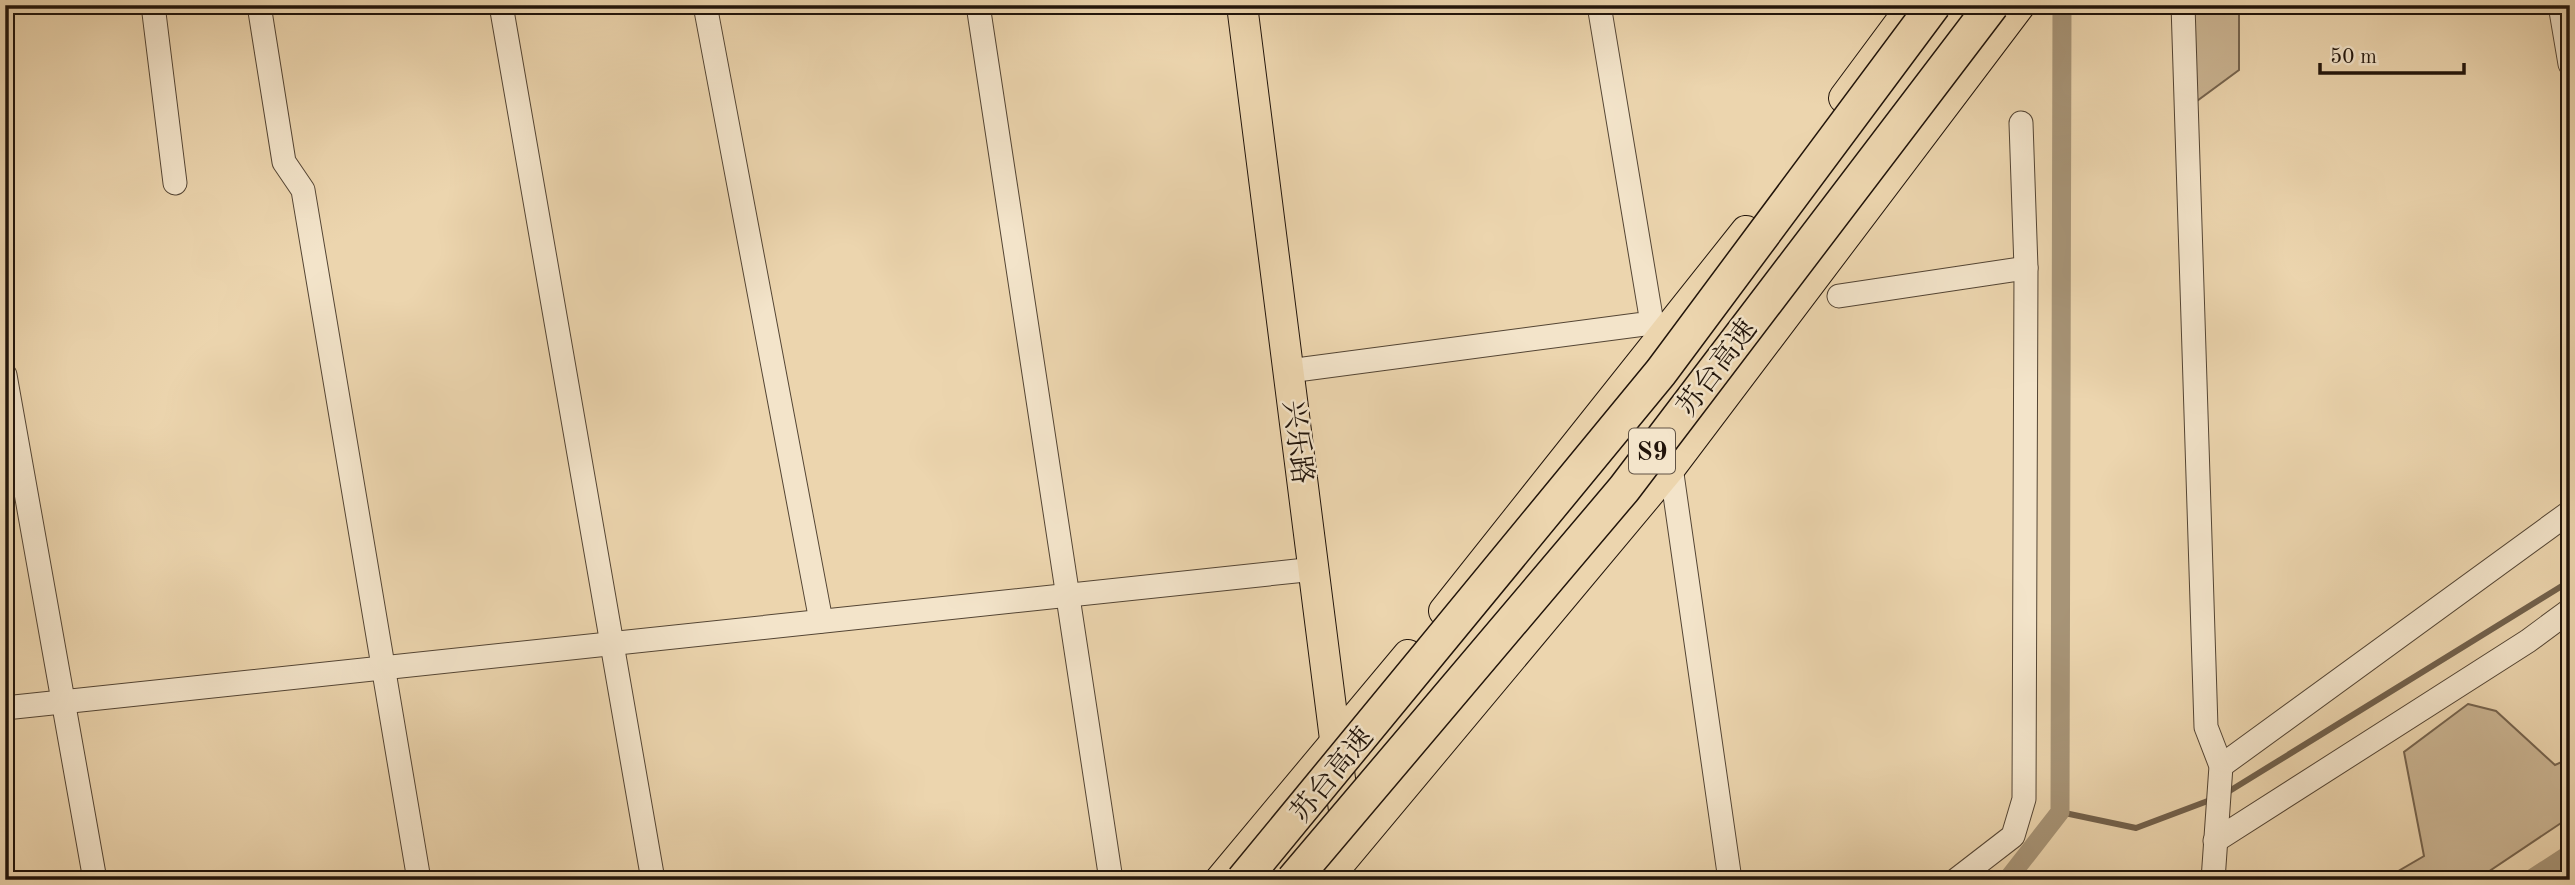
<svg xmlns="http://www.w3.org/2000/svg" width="2575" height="885" font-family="'Old Standard TT','Noto Serif SC',serif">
  <rect width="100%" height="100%" fill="#ecd5ae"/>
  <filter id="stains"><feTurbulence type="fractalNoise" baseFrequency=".00286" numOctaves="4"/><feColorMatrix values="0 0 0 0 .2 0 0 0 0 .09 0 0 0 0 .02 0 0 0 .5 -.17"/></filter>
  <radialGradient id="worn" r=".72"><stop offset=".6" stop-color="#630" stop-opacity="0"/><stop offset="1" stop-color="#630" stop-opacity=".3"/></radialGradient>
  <g fill="#cab492" stroke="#76644e" stroke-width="2">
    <path d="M2183 5H2239V70L2186 109Z"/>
    <path d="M2468 704 2496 711 2555 765 2570 758V817L2476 880H2383L2424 856 2404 752Z"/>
  </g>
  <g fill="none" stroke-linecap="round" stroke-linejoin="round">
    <g stroke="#72614c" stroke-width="6">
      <path d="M2223 795 2570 581"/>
      <path d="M2060 812 2136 828 2213 799"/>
    </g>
    <g stroke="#a79477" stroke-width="19">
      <path d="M2007 880 2060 812 2062 5"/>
      <path d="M2530 880 2570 854"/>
    </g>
    <defs>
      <g id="minor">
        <path d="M153 5 175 183"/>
        <path d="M259 5 284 162 303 190 419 880"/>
        <path d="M501 5 653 880"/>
        <path d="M705 5 821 621"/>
        <path d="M978 5 1111 880"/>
        <path d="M2183 5 2206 727 2221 766 2213 880"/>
        <path d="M2560 5 2570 64"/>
        <path d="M1839 296 2026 268"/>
        <path d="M1289 371 1652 323 1599 5"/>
        <path d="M5 375 95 880"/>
        <path d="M1671 467 1730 880"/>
        <path d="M5 708 1315 569"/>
        <path d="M2221 766 2570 512"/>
        <path d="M2215 841 2528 641 2570 610"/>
        <path d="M1956 880 2013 836 2024 799 2026 268 2021 123"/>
      </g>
      <g id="major">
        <path d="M1242 5 1347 834"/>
        <path d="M1844 98 1913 5"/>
        <path d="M1444 611 1746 231"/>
        <path d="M1220 880 1408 655"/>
        <path d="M1326 880 1671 467 2020 5"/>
      </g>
    </defs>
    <use href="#minor" stroke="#544534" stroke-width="25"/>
    <use href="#major" stroke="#22150b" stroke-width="32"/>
    <use href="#minor" stroke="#f3e4ca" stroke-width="23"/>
    <use href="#major" stroke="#ecd5ae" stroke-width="30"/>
    <defs>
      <g id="highway-bridge">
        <path d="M1243 880 1661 372 1934 5"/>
        <path d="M1293 880 1624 489 1992 5"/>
      </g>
    </defs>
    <use href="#highway-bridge" stroke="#22150b" stroke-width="36" stroke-linecap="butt"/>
    <use href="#highway-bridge" stroke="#ecd5ae" stroke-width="33"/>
  </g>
  <g text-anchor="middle" stroke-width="5" stroke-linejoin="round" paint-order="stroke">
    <rect fill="#f3e4ca" stroke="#615344" stroke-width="2" x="1629" y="428.5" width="46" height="45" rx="5"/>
    <g font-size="26" font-weight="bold" fill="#22150b">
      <text x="1652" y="460">S9</text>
    </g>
    <g font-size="28" fill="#22150b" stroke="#f3e4ca">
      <text transform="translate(1716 367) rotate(-53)" y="10">苏台高速</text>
      <text transform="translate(1299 442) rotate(83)" y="10">兴乐路</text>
      <text transform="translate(1331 774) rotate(-51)" y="10">苏台高速</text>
    </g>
  </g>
  <rect width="2575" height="885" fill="none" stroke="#ecd5ae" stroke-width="28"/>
  <rect x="7" y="7" width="2561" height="871" fill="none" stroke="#22150b" stroke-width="3.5"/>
  <rect x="14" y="14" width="2547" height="857" fill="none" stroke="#22150b" stroke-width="2"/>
  <path d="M2320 63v10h144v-10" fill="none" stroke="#22150b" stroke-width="3.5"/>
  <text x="2330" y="63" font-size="21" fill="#22150b" stroke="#f3e4ca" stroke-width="5" paint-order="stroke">50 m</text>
  <rect width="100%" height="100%" filter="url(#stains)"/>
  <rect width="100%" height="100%" fill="url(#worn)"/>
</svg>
